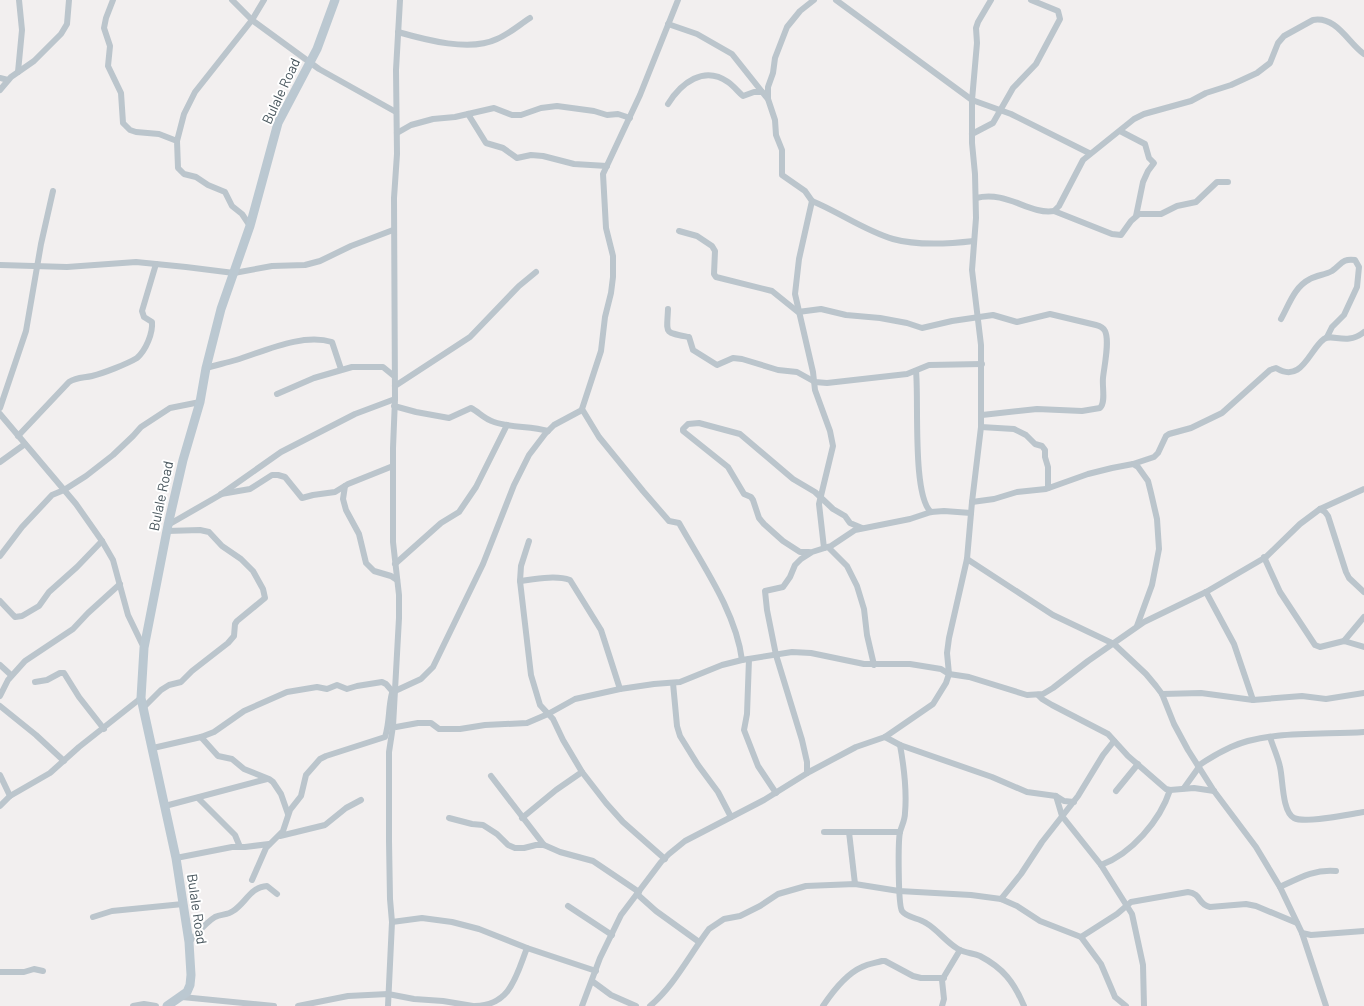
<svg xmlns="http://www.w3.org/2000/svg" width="1364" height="1006" font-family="Barlow,sans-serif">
  <rect width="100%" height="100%" fill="#f2efef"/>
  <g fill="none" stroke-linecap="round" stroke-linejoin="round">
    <g stroke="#bbc5cc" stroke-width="6">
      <path d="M113 0 106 18 104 28 110 46 108 66 121 93 123 123 130 130 136 132 159 134 177 141 178 168 184 174 196 177 208 185 225 192 232 206 242 214 250 226"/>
      <path d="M232 0 252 20 319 69 396 112"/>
      <path d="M678 0 640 95 603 174 606 228 613 256V277L611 293 605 317 601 351 582 409 599 437 643 491 669 521 679 523C702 564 736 612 742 660"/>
      <path d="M814 0 800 11 787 27 775 58 773 73 768 87V99L775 120 776 135 782 150V175L805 191 812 201 799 259 795 294 813 372 815 390 830 431 833 446 819 504 824 548"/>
      <path d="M836 0 972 100 1011 114 1089 153"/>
      <path d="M668 24 697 34 732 54 767 98"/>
      <path d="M398 32C426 40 470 52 497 39 509 34 519 25 530 18"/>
      <path d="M18 72 22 30 19 0"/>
      <path d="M0 78 8 80"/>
      <path d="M0 90 11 77 34 61 61 34 67 24 69 0"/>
      <path d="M668 104C681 83 704 65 728 82 734 86 738 92 743 96L754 92H762"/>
      <path d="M468 114 486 143 503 148 517 158 531 155 543 156 574 164 607 166"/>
      <path d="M1120 131 1145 144 1149 158 1154 163 1148 171 1143 182 1136 216"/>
      <path d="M397 133 411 125 433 119 455 117 494 108 512 115H521L541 108 557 106 594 111 607 115 618 114 630 118"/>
      <path d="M972 134 993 123 1013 88 1036 64 1060 19 1058 11 1031 0"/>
      <path d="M177 141 184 114 195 92 252 20 264 0"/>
      <path d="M976 198C1007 190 1029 215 1054 211L1059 206 1083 160 1134 119 1144 114 1191 101 1206 93 1231 85 1257 73 1270 63 1278 43 1284 36 1313 20C1337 16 1348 43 1364 54"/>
      <path d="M812 201C839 212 865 231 893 239 918 246 948 244 974 241"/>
      <path d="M1054 211 1112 234 1121 235 1131 221 1139 214H1161L1177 206 1196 202 1217 182H1228"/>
      <path d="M679 231 697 236 712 246 715 251 714 274 716 277 772 291 798 312 821 309 846 315 880 318 907 323 922 328 952 321 993 315 1017 322 1050 314 1096 325C1100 326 1103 327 1105 331 1110 341 1104 367 1103 378 1102 387 1106 402 1100 408L1082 411 1037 409 982 415"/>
      <path d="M0 265 67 267 136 262 186 267 234 273 272 266 305 265 320 261 351 246 393 230"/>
      <path d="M668 309C667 334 663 332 689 337L693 350 717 365 733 358 742 359 778 370 797 372 815 382 827 383 907 374 929 365 982 364"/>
      <path d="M1281 319C1289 305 1294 287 1310 279 1317 275 1325 275 1332 271 1341 265 1342 258 1355 260L1359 267 1357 287 1344 315 1332 327 1327 337"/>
      <path d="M206 368C216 365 226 363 236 360 265 351 302 333 332 342L341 369"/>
      <path d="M916 371C919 399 912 496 931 512"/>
      <path d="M395 386 470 337 519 286 536 272"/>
      <path d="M277 394 314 378 352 367H383L394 376"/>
      <path d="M394 406 416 412 449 418 471 408C479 412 484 419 494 422 511 428 530 426 548 431"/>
      <path d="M0 408 26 331 41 244 53 191"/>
      <path d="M0 414 76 504 102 541 113 560 128 615 144 648"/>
      <path d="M981 427 1014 429 1026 435 1035 444 1042 446 1045 450V457L1048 467V488"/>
      <path d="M18 436 69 382C77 377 84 378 92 376 104 373 127 364 137 358 146 350 153 333 152 322L144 317 142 311 156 264"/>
      <path d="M0 462 25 444"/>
      <path d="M1133 464 1154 457 1158 453 1166 436 1169 434 1191 428 1222 413 1270 370 1276 368C1302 384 1309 350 1324 339 1332 333 1347 346 1364 332"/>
      <path d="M345 486 343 499 346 510 359 534 366 563 374 571 391 576 397 580"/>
      <path d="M221 494 250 489 272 475H278L285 477 302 498 313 495 335 492 348 484 393 466"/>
      <path d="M972 502 994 499 1017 492 1046 489 1088 474 1112 468 1133 464 1138 467 1148 481 1151 493 1157 519 1159 549 1152 585 1137 626"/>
      <path d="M1320 509 1325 512 1328 516 1346 572 1349 578 1364 592"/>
      <path d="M168 525 220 495 281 452 355 414 395 399"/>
      <path d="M529 541 521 566 520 581 531 675 540 705 553 719 563 740 582 772 606 803 623 822 665 859"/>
      <path d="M828 547 847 566 857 586 864 609 867 635 874 665"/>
      <path d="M809 552H800L783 541 764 524 759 518 753 500 751 497 744 494 728 467 683 431V429L688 424 699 423 740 434 793 479 815 492 833 509 845 516 850 523 862 528"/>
      <path d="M0 556 22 527 52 495 64 490 86 476 113 455 133 436 141 427 170 408 200 402"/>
      <path d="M1264 557 1280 592 1315 645 1320 647 1344 641 1364 647"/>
      <path d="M967 559 1053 615 1114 644 1146 674 1156 686 1162 694 1174 724 1188 750 1214 791 1256 847 1280 887 1302 933 1326 1006"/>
      <path d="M395 564 441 523 459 512 476 487 507 425"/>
      <path d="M520 581C535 579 556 575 570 580L601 630 620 689"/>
      <path d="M1206 592 1234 644 1253 700"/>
      <path d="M0 601 15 617 22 616 39 606 49 592 77 567 102 541"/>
      <path d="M1344 641 1364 617"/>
      <path d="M749 659 747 714 744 730 758 766 776 793"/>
      <path d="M0 665 11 675"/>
      <path d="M35 682 47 680 60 673H64L79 697 104 729"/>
      <path d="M673 683 677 726 680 736 698 765 718 792 731 817"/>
      <path d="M395 691 421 679 433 667 483 564 514 485 529 455 545 434 554 425 582 410"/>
      <path d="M1162 694 1201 693 1253 700 1302 696 1326 699 1364 693"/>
      <path d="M1038 695 1042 699 1052 705 1108 734 1128 756 1166 789 1170 790 1194 788 1214 791"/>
      <path d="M0 696 8 680 25 661 73 629 88 613 120 584"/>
      <path d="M0 706 36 735 64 761"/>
      <path d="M143 708 161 690 169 685 181 682 192 671 228 643 234 636 235 624 237 621 265 598 263 589 253 571 241 559 222 546 209 532 200 530 167 531"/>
      <path d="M396 727 418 723H431L439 729H460L485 725 527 723 548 714 575 699 620 689 654 684 680 682 722 665 742 660 792 652 811 653 864 664H910L941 669 949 674 969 677 1027 695 1043 694 1053 688 1088 661 1144 622 1206 592 1266 557 1300 524 1320 509 1364 489"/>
      <path d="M201 737 218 756 232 759 244 769 269 779 273 782 281 794 288 814"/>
      <path d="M885 737 900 745 992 777 1027 792 1056 796 1062 816 1101 865 1132 914 1143 965 1144 1006"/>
      <path d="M1270 737C1273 747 1278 757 1280 767 1283 779 1282 812 1294 818 1305 824 1350 814 1364 812"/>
      <path d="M900 745C904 767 907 791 905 813 905 820 902 825 900 832 898 841 898 905 902 911 907 918 919 918 926 923 938 930 946 942 958 949 965 953 973 953 980 956 1003 968 1014 982 1024 1006"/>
      <path d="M153 748 201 737 214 732 244 711 287 692 317 687 327 689 337 685 347 689 357 686 382 682 386 684 393 692"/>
      <path d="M1198 766C1208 759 1220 752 1231 747 1269 730 1323 735 1364 732"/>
      <path d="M807 773V762L802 740 776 655 767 610 765 591 783 587 790 577 795 565 801 559 812 552 831 546 855 530 910 519 931 512 944 511 971 513"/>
      <path d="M0 775 10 796"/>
      <path d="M491 776 544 845"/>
      <path d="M1184 788 1199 767"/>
      <path d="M1116 791 1138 764"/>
      <path d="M1056 796 1064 801 1074 802"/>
      <path d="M198 798 235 835 240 847"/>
      <path d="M0 806 10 796 50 773 79 747 141 698"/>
      <path d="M165 806 267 779"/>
      <path d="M449 818 472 824 483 825 497 834 508 845 515 848H524L536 845H544L560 852 593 861 639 892"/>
      <path d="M522 818 556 790 582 772"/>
      <path d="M824 832H900"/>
      <path d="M849 832 855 884"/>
      <path d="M280 836 325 825 346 808 361 800"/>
      <path d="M176 858 232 847H245L269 844"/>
      <path d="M1101 865C1131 854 1160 821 1170 790"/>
      <path d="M252 880 266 848 283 831 290 810 301 796 306 775 320 759 326 756 385 737C390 722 388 708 392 693"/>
      <path d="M1280 887C1299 878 1314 869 1336 871"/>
      <path d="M637 894 656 911 699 942"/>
      <path d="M1001 899 1021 874 1042 842 1078 796 1103 755 1114 741"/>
      <path d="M568 906 612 935"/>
      <path d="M93 917 112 911 183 904"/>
      <path d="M392 922 422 918 452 922 479 929 527 948 596 971"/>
      <path d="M1302 933 1311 935 1364 931"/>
      <path d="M1081 937 1117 914 1131 902 1188 892C1202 894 1197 904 1210 907L1246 904 1256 906 1297 923"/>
      <path d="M189 942C197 934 205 923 215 917 221 914 228 915 233 911 246 903 250 887 267 886L277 894"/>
      <path d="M0 972H24L34 969 43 971"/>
      <path d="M592 981 611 995 636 1006"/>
      <path d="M182 997 274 1006"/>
      <path d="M133 1006 144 1004 156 1006"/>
      <path d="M298 1006 348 996 388 994 414 999 443 1001 473 1006"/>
      <path d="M388 1006 392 922 390 899 389 841V752L393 726 399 618V595L393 542V448L395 399 394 198 397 154 396 70 400 0"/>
      <path d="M475 1006C511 1005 516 976 527 948"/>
      <path d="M582 1006 600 958 621 915 661 862 669 854 685 841 764 800 809 772 856 747 885 737 933 704 946 683 949 674 947 653 949 638 967 559 972 502 981 427V345L972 270 976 218 975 174 972 143V100L977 43 976 28 978 22 991 0"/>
      <path d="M650 1006C674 986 690 954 709 929L724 919 740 916 760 906 778 894 806 886 855 884 899 891 971 895 1001 899 1017 906 1040 921 1081 937 1101 964 1115 997 1126 1006"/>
      <path d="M823 1006C833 991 846 974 862 967 868 964 875 963 882 961H885L913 976 921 978H944"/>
      <path d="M942 1006 944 999 942 980 960 950"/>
    </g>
    <path stroke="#bbc8d1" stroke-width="9" d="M167 1006 187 992 190 985 191 975 189 942 176 858 141 698 144 648 168 525 183 460 200 402 206 368 221 309 250 226 278 123 317 49 335 0"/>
  </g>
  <g text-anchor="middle" stroke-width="4" stroke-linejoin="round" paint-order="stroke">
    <g font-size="14" fill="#47555c" stroke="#fff">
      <text transform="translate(281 91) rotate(-65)" y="5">Bulale Road</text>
      <text transform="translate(161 496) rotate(-78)" y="5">Bulale Road</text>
      <text transform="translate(197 909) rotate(82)" y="5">Bulale Road</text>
    </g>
  </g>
</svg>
